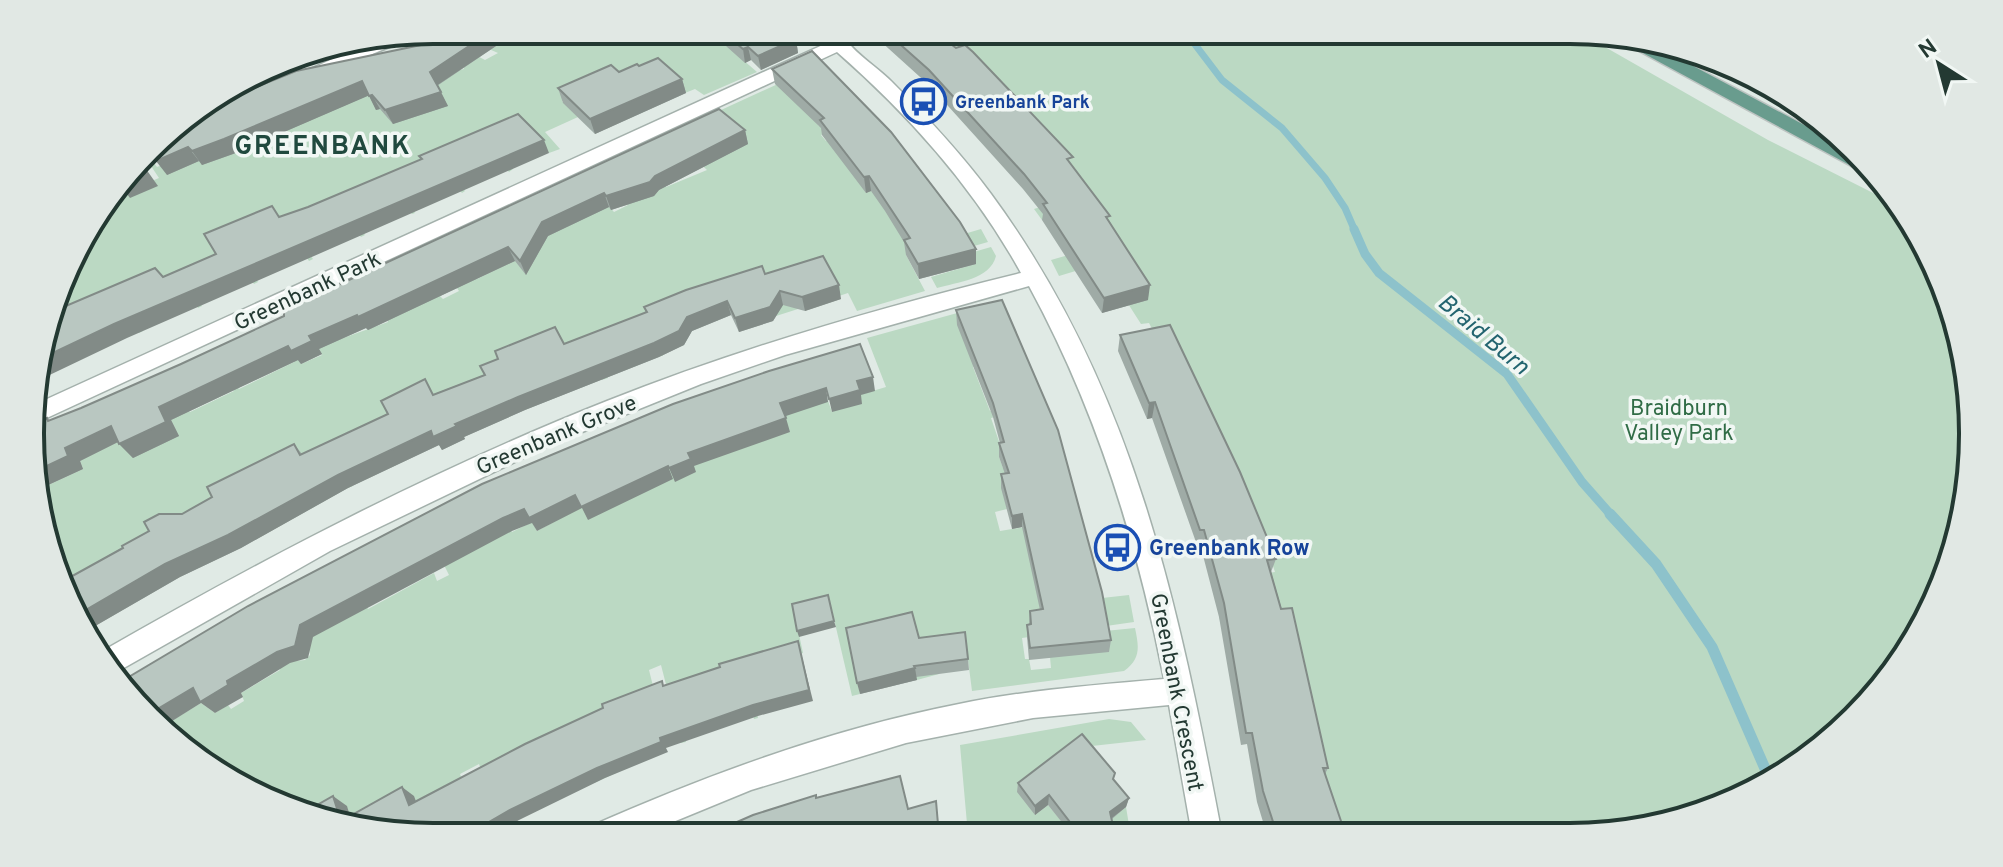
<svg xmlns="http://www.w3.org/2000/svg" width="2003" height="867" font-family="Overpass,sans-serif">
  <rect width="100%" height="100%" fill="#e0eae5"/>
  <g fill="#bbd9c3">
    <path d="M512 30H729L727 46 757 72 704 95 695 89 685 93 571 97 562 101 578 117 545 132 560 149 549 153 523 128 489 144 513 169 509 172 489 149 446 168 465 191 462 193 428 155 418 160 434 179 401 194 415 213 412 214 397 196 346 209 365 235 361 237 354 228 293 231 313 259 309 261 290 233 245 262 258 282 254 284 235 254 226 268 189 284 202 306 198 308 186 287 131 307 143 331 139 333 124 303 71 336 80 360 67 331 53 315 84 231 120 188 123 193 159 178 147 160 151 159 157 167C172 160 185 163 202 160 229 156 251 145 276 135L291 153 302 148 283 126 360 73 372 100 432 77 464 69 460 51 464 49 485 60 498 53 482 46 506 45Z"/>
    <path d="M905 30 1577 31 1768 140 1891 202 1932 255 1972 408 1951 564 1905 658 1815 753 1724 806 1623 833 1334 834 1221 624 1219 617 1259 613 1262 574 1275 572 1270 557 1149 323 1141 324 1102 263 1059 276 1051 260 1103 245 1077 209 1042 220 1034 209 1067 198Z"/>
    <path d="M815 67 814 120 819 126 826 124 832 131 821 135 826 141 837 137 871 191 954 237 981 229 988 242 967 248 906 255 925 291 857 311 848 293 839 296 786 283 798 309 776 316 758 280 715 315 718 321H715L707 309 661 351 663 356 594 350 608 378 602 380 595 368 506 372 467 399 481 429 475 432 468 418 339 456 353 486 71 598 35 491 83 469 80 461 94 420 178 436 157 392 190 412 234 391 220 365 224 364 239 389 294 362 284 335 301 364 322 355 318 347 388 322 383 314 440 296 443 299 459 291 452 281 471 271 477 279 509 263 590 185 614 212 628 205 627 203 658 179 666 187 707 170 679 143 728 118 721 110Z"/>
    <path d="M991 247 996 256C990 280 957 282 937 288L931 277 975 264 970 253Z"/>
    <path d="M997 302 1021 355 973 367 990 411 1043 407 991 418 1004 456 999 457 1003 468 1026 463 1002 488 1007 509 995 512 1000 531 1025 527 1093 599 1129 595 1134 622 1022 638 1025 659H1029L1031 670 1051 668 1050 657 1105 631 1135 628C1139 647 1141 659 1124 671L972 691 966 644 936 648 939 674 917 680 849 640 860 694 852 696 830 602 794 611 803 653 748 669 758 718 754 719 742 663 676 695 686 742 681 743 661 665 649 670 657 702 604 724 616 773 594 783 485 780 479 764 460 774 466 790 363 825 303 815 168 737 160 728 201 703 215 713 228 705 231 709 244 701 241 693 280 670 257 621 295 661 305 660 310 655 308 640 351 573 368 609 434 573 437 581 449 575 426 529 495 497 512 532 532 522 537 531 563 517 552 494 691 463 783 417 817 370 832 412 859 395 886 387 867 338Z"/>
    <path d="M1109 719 1131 722 1146 740 1083 747 1035 815 1048 805 1066 827 1100 828 1126 807 1130 831 1111 835H968L960 745Z"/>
  </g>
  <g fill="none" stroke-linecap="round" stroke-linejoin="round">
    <path stroke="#8dc2cb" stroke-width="7" d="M1184 30 1222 80 1282 128 1325 178 1345 208 1355 231"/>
    <path stroke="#8dc2cb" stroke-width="9" d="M1354 229 1365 254 1379 273 1507 374 1582 482 1612 516"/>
    <path stroke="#8dc2cb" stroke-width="11" d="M1610 514 1656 564 1712 647 1770 780"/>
    <defs>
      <g id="minor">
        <path d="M434 30H441L444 34 435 39 412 33Z"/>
        <path d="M813 30H832L846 40C858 56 877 67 891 81 926 116 961 153 991 194 1134 388 1178 603 1222 835H1192L1169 705 1033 718 906 743 751 790 639 836 587 837 591 826C710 774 831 729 959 704 1027 690 1095 685 1164 679 1137 541 1096 409 1029 286L785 355 701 384 550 445 330 551 115 673 99 653C263 559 430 471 607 401 741 348 881 307 1021 273 975 189 909 115 837 52L36 423V404L827 43Z"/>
        <path d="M407 34 406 40 312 79H300L297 75 377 39Z"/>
      </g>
      <path id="major" d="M1626 39 1652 44 1851 150 1866 169 1855 168 1628 45Z"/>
    </defs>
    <use href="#minor" stroke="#a4b1ac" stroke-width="3"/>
    <use href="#major" stroke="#bdc4c2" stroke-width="3"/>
    <use href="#minor" fill="#fff" fill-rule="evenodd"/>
    <use href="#major" fill="#699c8e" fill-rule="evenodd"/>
  </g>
  <g fill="#9faba6">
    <path d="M493 30 499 44 437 86 448 106 393 124 380 109 376 110 369 95 233 154 202 165 199 161 167 175 168 130Z"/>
    <path d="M868 30H932L1072 166 1110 222 1148 300 1102 313 1042 220 1043 214 1023 189 930 86Z"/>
    <path d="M723 32 796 39 798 53 761 70 751 60 745 63 726 46Z"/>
    <path d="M639 66 682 79 686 93 595 134 563 103 558 88Z"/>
    <path d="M772 69 976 264 919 279 906 255 904 242 885 211 871 191 866 193 822 135 821 128 775 84Z"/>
    <path d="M745 130 748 144 659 190 654 196 611 210 609 207 548 236 526 275 515 261 368 330 366 328 319 349 322 354 301 364 298 360 171 420 179 436 133 458 118 442 80 461 83 469 35 491 34 487 47 418 50 421Z"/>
    <path d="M765 274 841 299 805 311 783 305 773 321 739 332 731 315 692 331 684 345 659 357 525 410 464 437 465 439 442 450 439 445 348 488 241 548 180 577 83 633 65 580 212 497 294 444 302 454 434 394 646 313 644 307Z"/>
    <path d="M956 310 1111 640 1109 652 1029 660 1027 637V625H1029L1030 611 1040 610 1022 527 1012 529 1001 488V474H1005L999 457V443H1000L993 417 957 325Z"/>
    <path d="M1120 335 1276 559 1271 572 1328 768 1325 774 1343 827 1366 834 1267 835 1257 802 1247 744 1241 745 1219 617 1200 544 1197 545 1152 418 1147 419 1118 351Z"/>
    <path d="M919 638 968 659 969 670 916 677 917 680 860 694Z"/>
    <path d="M1113 779 1129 798 1126 807 1112 819 1115 835H1072L1048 805 1035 815 1017 792 1018 783Z"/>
  </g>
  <g fill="#828b87">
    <path d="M493 30 499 44 436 86 430 72Z"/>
    <path d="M796 39 798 53 761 70 758 56Z"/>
    <path d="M348 44 344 49 223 98 303 52Z"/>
    <path d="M748 47 751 60 745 63 743 49Z"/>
    <path d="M682 79 686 93 595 134 590 119Z"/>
    <path d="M362 81 370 95 233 154 202 165 192 151Z"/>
    <path d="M441 92 448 106 393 124 385 110Z"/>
    <path d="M372 95 380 109 376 110 369 96Z"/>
    <path d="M745 130 748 144 659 190 654 196 611 210 606 196 655 176Z"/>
    <path d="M544 140 549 153 127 338 37 381 38 360 114 324Z"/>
    <path d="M188 147 199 161 167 175 156 161Z"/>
    <path d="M141 162 158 186 130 198 121 186Z"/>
    <path d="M869 176 871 191 866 193 864 177Z"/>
    <path d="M604 193 609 207 548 236 526 275 520 261 542 222Z"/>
    <path d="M508 247 515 261 368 330 366 328 319 349 322 354 301 364 298 360 171 420 179 436 133 458 119 444 159 407 309 336Z"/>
    <path d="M976 249V264L919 279 918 264Z"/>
    <path d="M839 285 841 299 805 311 802 297Z"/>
    <path d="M1150 285 1148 300 1102 313 1104 298Z"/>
    <path d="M780 291 783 305 773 321 739 332 735 318Z"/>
    <path d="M727 301 731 315 692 331 684 345 659 357 525 410 464 437 465 439 442 450 439 445 348 488 241 548 180 577 83 633 77 615 165 564 338 475 431 431 455 424 687 317Z"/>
    <path d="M873 377 875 391 861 395 862 404 832 412 829 399 857 381Z"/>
    <path d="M826 388 828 402 783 417 780 403Z"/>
    <path d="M1155 402 1152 418 1147 419 1149 403Z"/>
    <path d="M786 418 790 432 694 466 696 472 675 482 669 468 688 453Z"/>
    <path d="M111 426 124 439 80 461 83 469 35 491 34 487V472L65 448Z"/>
    <path d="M668 466 673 479 588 520 582 508 537 531 532 523 512 531 313 637 308 658 290 663 241 693 243 697 215 713 201 703 161 728 149 714 193 688 227 681 300 625 503 518 524 509 575 495Z"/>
    <path d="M1022 514V527L1012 529V516Z"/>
    <path d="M834 621 836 627 799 637 797 631Z"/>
    <path d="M798 641 813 701 758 716 666 748 668 752 605 778 519 820 490 837H463L510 810 660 738Z"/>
    <path d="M915 668 917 680 860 694 857 683Z"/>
    <path d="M402 787 414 796 421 815 409 805Z"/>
    <path d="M1049 795 1048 805 1035 815V806Z"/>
    <path d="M333 796 347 806 352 823 341 821Z"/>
    <path d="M1129 798 1126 807 1108 821 1110 812Z"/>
  </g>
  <g fill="#b9c7c1" stroke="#828b87" stroke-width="2">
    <path d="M493 30 430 72 441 92 385 110 372 95 369 96 362 81 224 139 192 151 188 147 156 161 150 152 168 130 211 105 296 71Z"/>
    <path d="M729 30H783L796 39 758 56 748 47 743 49 723 32Z"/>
    <path d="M884 30H932L956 48 965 45 973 52 1073 157 1067 159 1110 216 1106 217 1150 285 1104 298 1043 204 1047 203 1024 174 929 70Z"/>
    <path d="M812 51 891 132 960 222 976 249 918 264 904 240 910 238 869 176 864 177 820 120 824 118 772 69Z"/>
    <path d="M658 58 682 79 590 119 558 88 611 65 619 72 637 64 639 66Z"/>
    <path d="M719 109 745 130 655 176 650 182 606 196 604 193 542 222 520 261 508 247 358 317 357 315 309 336 312 341 291 351 288 346 159 407 166 422 119 444 111 426 65 448 68 456 34 472 36 424 47 418 48 421 81 408 181 364 284 316V310Z"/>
    <path d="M518 114 544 140 114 324 38 360V355L54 311 155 268 163 277 216 254 204 234 272 206 279 217 308 207 422 159 419 156Z"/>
    <path d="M141 163 146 171 127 180Z"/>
    <path d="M823 256 839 285 802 297 780 291 770 307 735 318 727 301 687 317 679 331 654 343 518 397 455 424 457 426 433 437 431 431 338 475 228 535 165 564 77 615 65 580 123 548 122 546 149 531 144 522 159 514H182L212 497 207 487 294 444 300 455 388 414 381 401 425 379 433 395 485 375 480 366 498 359 495 351 555 327 564 344 647 312 644 307 686 290 762 266 765 274Z"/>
    <path d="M1002 300 1058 430 1102 592 1111 640 1030 648 1027 625 1031 624 1030 611 1043 609 1022 514 1012 516 1001 474 1009 473 999 443 1004 442 993 403 956 310Z"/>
    <path d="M1170 325 1240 472 1276 559 1267 560 1281 609 1292 608 1328 768H1323L1343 827 1362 824 1366 834H1277L1263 791 1252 733H1246L1224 603 1204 530H1200L1155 402 1149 403 1120 335Z"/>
    <path d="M860 344 873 377 857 381 860 390 829 399 826 388 780 403 786 418 688 453 691 459 669 468 668 466 581 507 575 495 529 518 524 509 503 518 300 625 295 646 277 652 227 681 228 685 200 702 193 688 149 714 122 681 248 606 482 484 673 404 769 371Z"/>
    <path d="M828 595 834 621 797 631 792 604Z"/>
    <path d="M912 612 919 638 965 632 968 659 914 666 915 668 857 683 846 628Z"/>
    <path d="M798 641 809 690 753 705 660 738 661 742 597 768 510 810 463 837H434L315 817 312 808 333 796 341 821 402 787 409 805 525 744 603 708 602 704 662 681 663 686 720 667 719 664Z"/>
    <path d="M1082 734 1115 773 1113 779 1129 798 1110 812 1115 835H1080L1049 795 1035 806 1018 783Z"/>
    <path d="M900 776 908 809 936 801 939 836H705L753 815 816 795V798Z"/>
  </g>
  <defs>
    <symbol id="bus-ring" viewBox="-11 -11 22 22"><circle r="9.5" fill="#f1f7f4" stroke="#1a4fb4" stroke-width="1.5"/><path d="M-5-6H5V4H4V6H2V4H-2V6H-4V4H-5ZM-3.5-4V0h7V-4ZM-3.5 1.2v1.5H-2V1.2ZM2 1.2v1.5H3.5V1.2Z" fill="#1a4fb4"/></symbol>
  </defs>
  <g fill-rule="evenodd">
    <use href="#bus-ring" x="898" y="76" width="51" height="51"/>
    <use href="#bus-ring" x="1092" y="522" width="51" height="51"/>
  </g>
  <g text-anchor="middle" stroke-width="7" stroke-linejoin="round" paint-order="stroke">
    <g font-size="18" font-weight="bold" fill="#164399" stroke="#f1f7f4" text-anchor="start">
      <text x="955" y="108">Greenbank Park</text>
    </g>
    <g font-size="22" fill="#233932" stroke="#f1f7f4">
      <text transform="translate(307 290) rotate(-25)" y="8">Greenbank Park</text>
      <text transform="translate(556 434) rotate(-23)" y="8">Greenbank Grove</text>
      <text transform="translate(1178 692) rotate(79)" y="8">Greenbank Crescent</text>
    </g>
    <g font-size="22" fill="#306c46" stroke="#f1f7f4">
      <text x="1679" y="415">Braidburn<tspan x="1679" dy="25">Valley Park</tspan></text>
    </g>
    <g font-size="22" font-weight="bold" fill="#164399" stroke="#f1f7f4" text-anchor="start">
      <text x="1149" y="555">Greenbank Row</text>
    </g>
    <g font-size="24" font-style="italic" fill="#22646f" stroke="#f1f7f4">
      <text transform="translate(1484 334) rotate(40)" y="8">Braid Burn</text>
    </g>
    <g font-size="26" font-weight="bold" letter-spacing="2" fill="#20493e" stroke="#f1f7f4">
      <text x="323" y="154">GREENBANK</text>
    </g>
  </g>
  <path d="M0 0H2003V867H0ZM433 44H1570A389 389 0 0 1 1959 433V434A389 389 0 0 1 1570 823H433A389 389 0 0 1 44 434V433A389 389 0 0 1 433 44Z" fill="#e1e8e4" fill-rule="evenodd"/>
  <path fill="none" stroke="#233932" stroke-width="4" d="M433 44H1570A389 389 0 0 1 1959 433V434A389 389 0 0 1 1570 823H433A389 389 0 0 1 44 434V433A389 389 0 0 1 433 44Z"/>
  <g transform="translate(1939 64) rotate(324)" stroke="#f1f7f4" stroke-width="6" paint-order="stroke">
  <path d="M0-6L14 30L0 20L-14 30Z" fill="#233932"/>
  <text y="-12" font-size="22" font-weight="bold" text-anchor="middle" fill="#233932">N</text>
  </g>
</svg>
